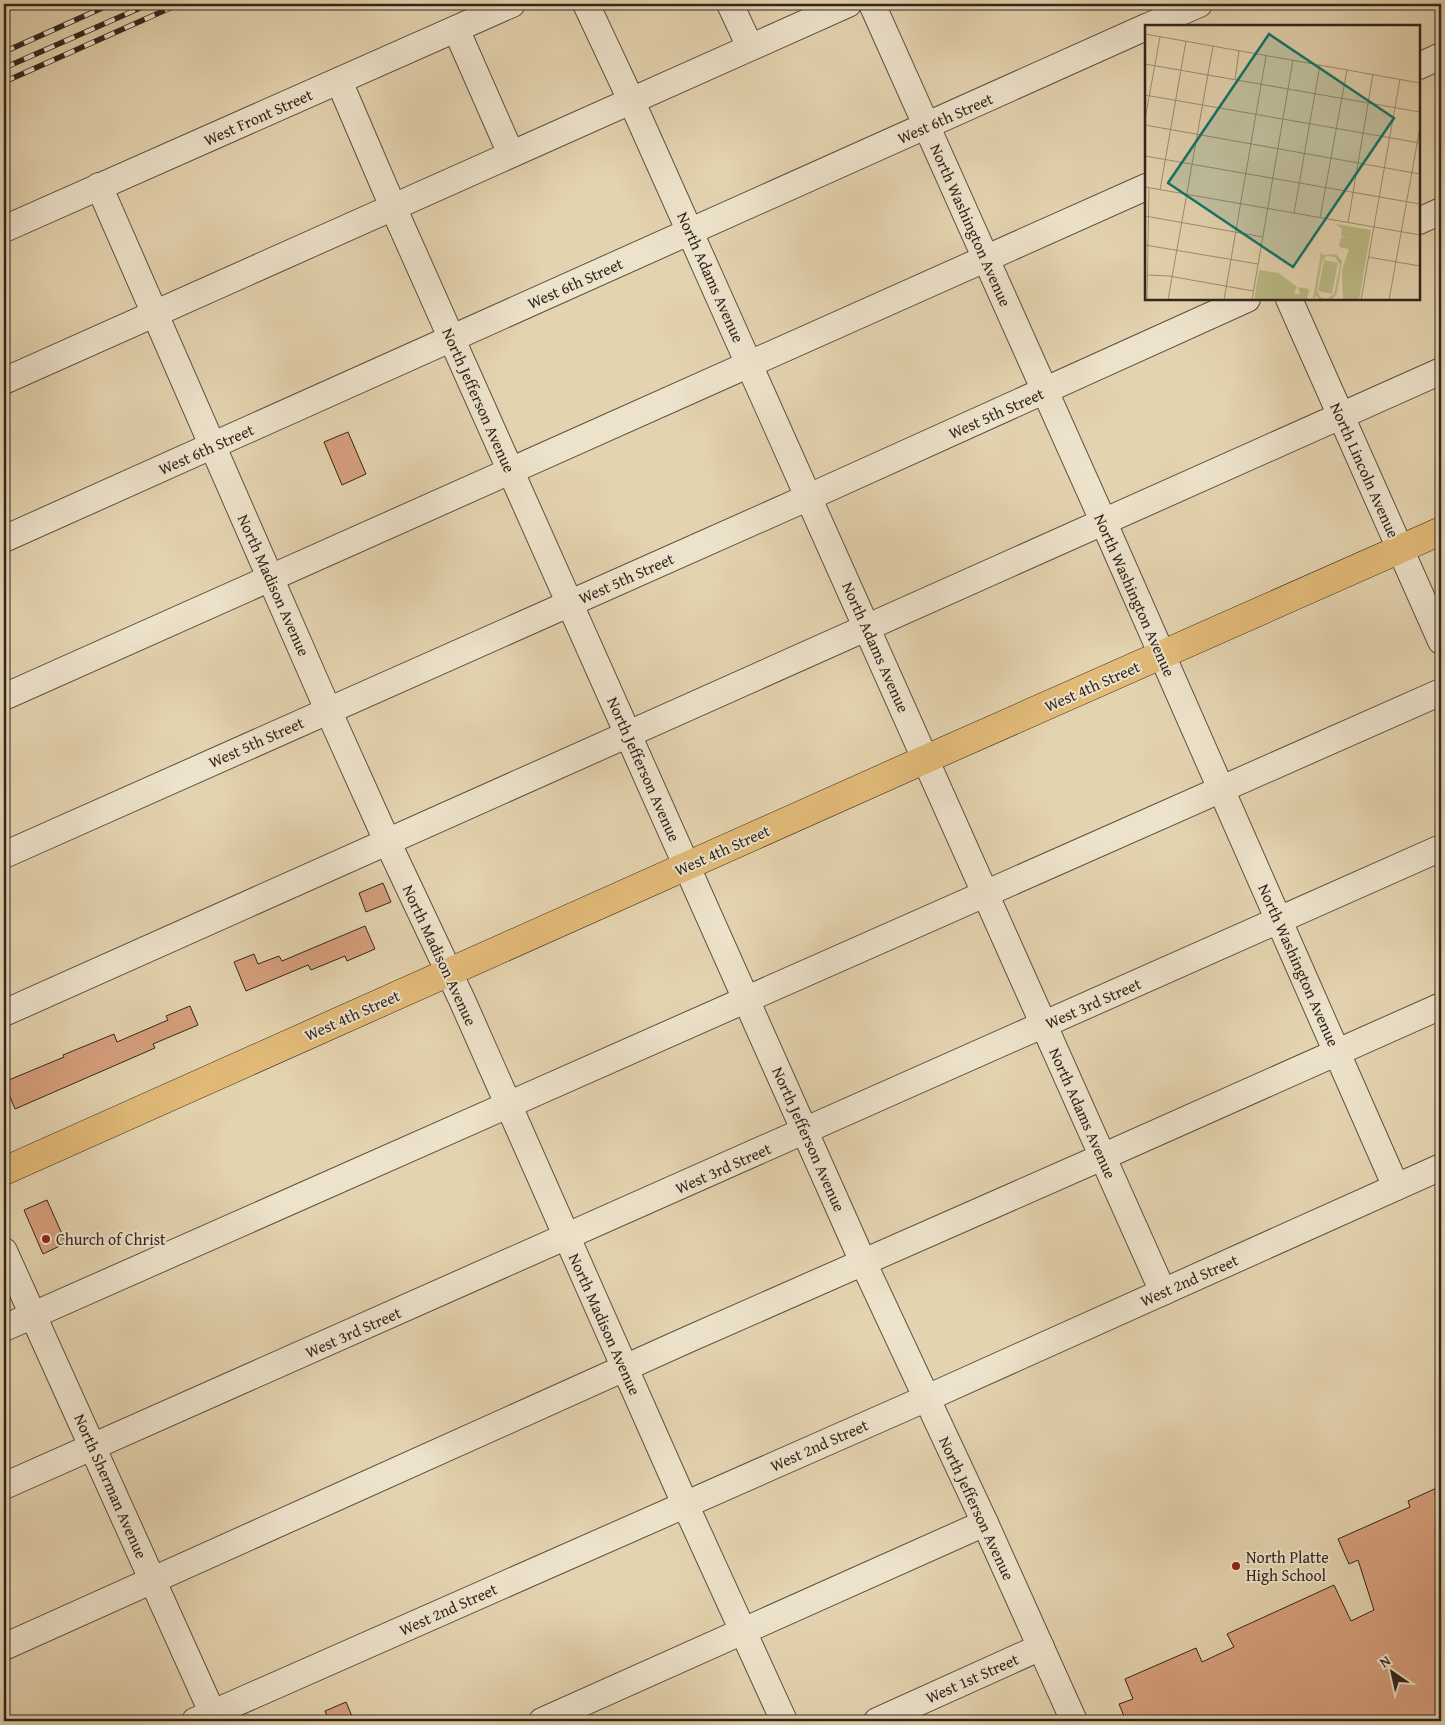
<svg xmlns="http://www.w3.org/2000/svg" width="1445" height="1725" font-family="'Gentium Book Plus',serif">
  <rect width="100%" height="100%" fill="#e4d3af"/>
  <filter id="stains"><feTurbulence type="fractalNoise" baseFrequency=".004" numOctaves="4"/><feColorMatrix values="0 0 0 0 .2 0 0 0 0 .09 0 0 0 0 .02 0 0 0 .5 -.17"/></filter>
  <radialGradient id="worn" r=".72"><stop offset=".6" stop-color="#630" stop-opacity="0"/><stop offset="1" stop-color="#630" stop-opacity=".3"/></radialGradient>
  <g fill="#d69f7d" stroke="#31261e">
    <path d="M348 432 366 474 342 485 324 442Z"/>
    <path d="M383 883 391 902 366 912 359 893Z"/>
    <path d="M365 926 375 949 347 961 345 956 311 970 308 965 246 991 234 962 254 954 258 964 279 956 282 961Z"/>
    <path d="M190 1006 198 1025 153 1044 155 1048 15 1109 4 1082 64 1057 63 1055 114 1034 117 1042 168 1020 166 1016Z"/>
    <path d="M47 1200 66 1243 43 1254 24 1210Z"/>
    <path d="M1441 1486V1721H1126L1119 1704 1133 1699 1125 1679 1196 1648 1202 1662 1234 1647 1227 1634 1334 1585 1351 1621 1374 1610 1358 1560 1349 1564 1338 1539 1410 1507 1408 1501Z"/>
    <path d="M346 1702 354 1721H329L325 1711Z"/>
  </g>
  <g fill="none" stroke-linecap="round" stroke-linejoin="round">
    <defs>
      <g id="minor">
        <path d="M586 4 631 100 1163 1292"/>
        <path d="M730 4 750 47"/>
        <path d="M872 4 1104 523 1396 1187"/>
        <path d="M1149 26 1199 4"/>
        <path d="M456 29 511 154"/>
        <path d="M1419 66 1441 56"/>
        <path d="M339 81 393 207 863 1262 985 1523 1074 1721"/>
        <path d="M99 186 328 710 387 841 462 1000 685 1504 784 1721"/>
        <path d="M1419 221 1441 211"/>
        <path d="M4 229 512 4"/>
        <path d="M1289 299 1441 641"/>
        <path d="M4 381 848 4"/>
        <path d="M4 539 1146 27"/>
        <path d="M4 697 1146 187"/>
        <path d="M4 855 809 497 1247 299"/>
        <path d="M4 1013 1441 371"/>
        <path d="M4 1251 216 1721"/>
        <path d="M4 1328 1441 692"/>
        <path d="M4 1486 1441 848"/>
        <path d="M4 1647C232 1545 461 1441 689 1339 940 1228 1191 1119 1441 1006"/>
        <path d="M195 1721 927 1398 1441 1167"/>
        <path d="M542 1721 985 1523"/>
        <path d="M877 1721 1041 1647"/>
      </g>
      <path id="major" d="M4 1171 926 759 1441 531"/>
    </defs>
    <use href="#minor" stroke="#5e5142" stroke-width="28"/>
    <use href="#major" stroke="#31261e" stroke-width="29"/>
    <use href="#minor" stroke="#ede2cb" stroke-width="26"/>
    <use href="#major" stroke="#e2ba78" stroke-width="28"/>
    <defs>
      <g id="rail">
        <path d="M4 52 111 4"/>
        <path d="M4 68 149 4"/>
        <path d="M4 82 179 4"/>
      </g>
    </defs>
    <use href="#rail" stroke="#31261e" stroke-width="5.5"/>
    <use href="#rail" stroke="#ede2cb" stroke-width="4" stroke-dasharray="11" stroke-linecap="butt"/>
  </g>
  <g fill="#8f2418" stroke="#ede2cb" stroke-width="2">
    <circle cx="46" cy="1239" r="5"/>
    <circle cx="1236" cy="1566" r="5"/>
  </g>
  <g text-anchor="middle" stroke-width="4" stroke-linejoin="round" paint-order="stroke">
    <g font-size="16" fill="#31261e" stroke="#ede2cb">
      <text transform="translate(258 117) rotate(-24)" y="6">West Front Street</text>
      <text transform="translate(945 118) rotate(-24)" y="6">West 6th Street</text>
      <text transform="translate(971 225) rotate(66)" y="6">North Washington Avenue</text>
      <text transform="translate(711 277) rotate(66)" y="6">North Adams Avenue</text>
      <text transform="translate(575 283) rotate(-24)" y="6">West 6th Street</text>
      <text transform="translate(479 400) rotate(66)" y="6">North Jefferson Avenue</text>
      <text transform="translate(996 413) rotate(-24)" y="6">West 5th Street</text>
      <text transform="translate(206 449) rotate(-24)" y="6">West 6th Street</text>
      <text transform="translate(1365 470) rotate(66)" y="6">North Lincoln Avenue</text>
      <text transform="translate(626 578) rotate(-24)" y="6">West 5th Street</text>
      <text transform="translate(274 585) rotate(66)" y="6">North Madison Avenue</text>
      <text transform="translate(1135 595) rotate(66)" y="6">North Washington Avenue</text>
      <text transform="translate(876 647) rotate(66)" y="6">North Adams Avenue</text>
      <text transform="translate(1092 686) rotate(-24)" y="6">West 4th Street</text>
      <text transform="translate(256 742) rotate(-24)" y="6">West 5th Street</text>
      <text transform="translate(644 769) rotate(66)" y="6">North Jefferson Avenue</text>
      <text transform="translate(722 850) rotate(-24)" y="6">West 4th Street</text>
      <text transform="translate(440 955) rotate(65)" y="6">North Madison Avenue</text>
      <text transform="translate(1299 965) rotate(66)" y="6">North Washington Avenue</text>
      <text transform="translate(1093 1003) rotate(-24)" y="6">West 3rd Street</text>
      <text transform="translate(352 1015) rotate(-24)" y="6">West 4th Street</text>
      <text transform="translate(1083 1113) rotate(66)" y="6">North Adams Avenue</text>
      <text transform="translate(809 1139) rotate(66)" y="6">North Jefferson Avenue</text>
      <text transform="translate(723 1168) rotate(-24)" y="6">West 3rd Street</text>
      <text transform="translate(1189 1280) rotate(-24)" y="6">West 2nd Street</text>
      <text transform="translate(605 1324) rotate(66)" y="6">North Madison Avenue</text>
      <text transform="translate(353 1332) rotate(-24)" y="6">West 3rd Street</text>
      <text transform="translate(819 1445) rotate(-24)" y="6">West 2nd Street</text>
      <text transform="translate(111 1486) rotate(66)" y="6">North Sherman Avenue</text>
      <text transform="translate(977 1508) rotate(65)" y="6">North Jefferson Avenue</text>
      <text transform="translate(448 1609) rotate(-24)" y="6">West 2nd Street</text>
      <text transform="translate(972 1678) rotate(-24)" y="6">West 1st Street</text>
    </g>
    <g font-size="16" fill="#31261e" stroke="#ede2cb" text-anchor="start">
      <text x="56" y="1245">Church of Christ</text>
      <text x="1246" y="1563">North Platte<tspan x="1246" dy="18">High School</tspan></text>
    </g>
  </g>
  <g transform="translate(1145 25)">
    <rect width="275" height="275" fill="#e4d3af"/>
    <path d="M191 199 226 205 214 275H198L197 245 204 224 194 222 196 212 206 213 196 211 197 204ZM176 227 178 230 191 229 197 236 192 268 187 275H175L171 271 168 274ZM181 231 190 232 195 240 189 269 181 274 175 272 172 265 177 237ZM179 235 193 238 187 269 173 266ZM114 245 134 248 152 262 149 269H155L153 262 164 264 162 275H109Z" fill="#bbba86" fill-rule="evenodd"/>
    <path fill="none" stroke="#9c8e75" stroke-width="1" d="M0 9 275 58M0 39 275 87M90 55 94 26M0 70 275 118M0 94 15 12M0 100 275 149M0 131 275 179M0 162 275 210M15 165 41 16M149 188 175 40M0 191 118 212M175 193 202 45M203 198 228 49M0 220 113 239M223 232 275 241M2 250 24 251 108 266M2 275 4 163M23 275 68 21M79 275 121 31M107 275 148 35M216 275 255 54M244 275 275 102"/>
    <path fill="#0f766e" fill-opacity="0.15" stroke="#0f766e" stroke-width="2.5" d="M124 9 249 93 148 242 23 158Z"/>
    <rect width="275" height="275" fill="none" stroke="#31261e" stroke-width="2.5"/>
  </g>
  <rect width="1445" height="1725" fill="none" stroke="#e4d3af" stroke-width="20"/>
  <rect x="5" y="5" width="1435" height="1715" fill="none" stroke="#31261e" stroke-width="2.5"/>
  <rect x="10" y="10" width="1425" height="1705" fill="none" stroke="#31261e"/>
  <g transform="translate(1392 1672) rotate(326)" stroke="#ede2cb" stroke-width="4" paint-order="stroke">
  <path d="M0-4L9 19L0 12L-9 19Z" fill="#31261e"/>
  <text y="-8" font-size="14" font-weight="bold" text-anchor="middle" fill="#31261e">N</text>
  </g>
  <rect width="100%" height="100%" filter="url(#stains)"/>
  <rect width="100%" height="100%" fill="url(#worn)"/>
</svg>
